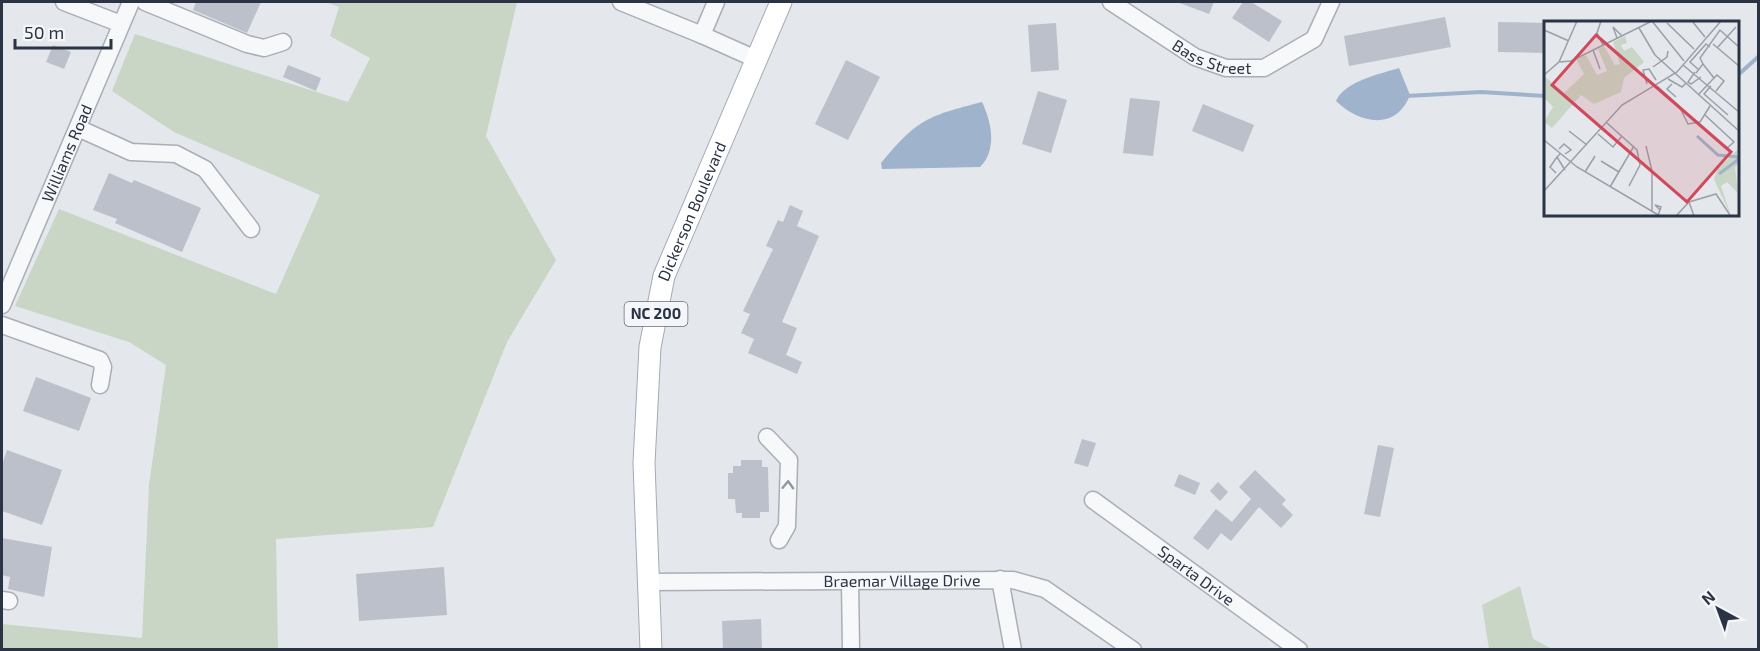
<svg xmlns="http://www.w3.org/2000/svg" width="1760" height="651" font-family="'Exo 2',sans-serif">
  <rect width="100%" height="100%" fill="#e4e7ec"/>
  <g fill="#c9d6c5">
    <path d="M325 2H517L486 136 556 260 507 342 433 527 276 539 278 649H2V624L142 638 149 485 166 365 129 342 15 306 59 209 276 294 320 195 174 132 112 91 135 34 348 102 370 58 330 36 339 7Z"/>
    <path d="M1520 586 1533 639 1552 649H1489L1482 605Z"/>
  </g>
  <g fill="#9fb4cc">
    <path d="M1399 68 1410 95C1396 131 1360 124 1336 101 1345 81 1380 74 1399 68Z"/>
    <path d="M982 102C992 123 997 150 980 167L882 169 881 163C917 119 928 116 982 102Z"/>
  </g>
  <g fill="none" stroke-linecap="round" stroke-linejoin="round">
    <g stroke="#9fb4cc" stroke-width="4">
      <path d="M1738 75 1758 57"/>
      <path d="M1406 96 1481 92 1546 96"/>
    </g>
  </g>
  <g fill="#bbc0ca">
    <path d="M196 2H261L247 33 193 10Z"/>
    <path d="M1177 2H1214L1209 14Z"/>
    <path d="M1243 2H1251L1282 21 1269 42 1232 18Z"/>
    <path d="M1445 17 1451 47 1349 66 1344 36Z"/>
    <path d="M1498 22 1545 23V53L1498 52Z"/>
    <path d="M1056 23 1059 70 1031 72 1028 25Z"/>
    <path d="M53 45 71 52 64 69 46 62Z"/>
    <path d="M846 60 880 77 848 140 815 124Z"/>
    <path d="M288 65 321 78 316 91 283 77Z"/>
    <path d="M1038 91 1067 100 1051 153 1022 144Z"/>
    <path d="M1130 98 1160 101 1153 156 1123 153Z"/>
    <path d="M1203 104 1254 125 1243 152 1192 131Z"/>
    <path d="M109 173 132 183 134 180 201 208 182 252 115 223 117 219 93 210Z"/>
    <path d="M790 205 803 211 797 226 819 236 782 322 797 328 786 355 802 362 797 374 748 353 754 339 741 333 750 314 743 311 773 249 766 246 778 220 783 222Z"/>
    <path d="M36 377 91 398 79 431 23 411Z"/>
    <path d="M1082 439 1096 443 1088 467 1074 463Z"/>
    <path d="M1378 445 1394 448 1380 517 1364 514Z"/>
    <path d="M7 450 62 470 42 525 2 511V465Z"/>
    <path d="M741 460H762V467H768L769 512H760V518H742V513H736L735 499H728V473H733V466H741Z"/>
    <path d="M1255 470 1286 500 1282 504 1293 515 1281 528 1259 507 1231 541 1221 533 1208 550 1193 538 1216 509 1232 522 1251 499 1239 487Z"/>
    <path d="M1179 474 1200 483 1195 495 1174 486Z"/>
    <path d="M1218 482 1228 492 1220 501 1210 491Z"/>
    <path d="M2 538 52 547 44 597 8 589 10 577 2 575Z"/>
    <path d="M444 567 447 615 359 621 356 574Z"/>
    <path d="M761 619 762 650H723L722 621Z"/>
  </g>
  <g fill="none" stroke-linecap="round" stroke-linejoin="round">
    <defs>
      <g id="minor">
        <path d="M64 2 121 24"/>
        <path d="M145 2 247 44 264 48 283 42"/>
        <path d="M621 2 702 35"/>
        <path d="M716 2 702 35 758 60"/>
        <path id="s1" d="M1111 2 1195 57 1226 68H1264L1314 39 1331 2"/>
        <path d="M78 128 131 152 176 154 205 169 251 229"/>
        <path id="s2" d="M2 305 131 2"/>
        <path d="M2 325 100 360 103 367 100 385"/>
        <path d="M767 437 789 460 787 526 779 540"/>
        <path id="s3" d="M1093 500 1299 650"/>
        <path d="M1000 579 1013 650"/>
        <path d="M850 581 851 650"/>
        <path id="s4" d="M648 582 1013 580 1045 589 1133 650"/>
        <path d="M2 600 9 601"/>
      </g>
      <g id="major">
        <path id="s5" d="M651 650 644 463 650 347 664 276 781 2"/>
      </g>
    </defs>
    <use href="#minor" stroke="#a9aeb7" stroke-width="19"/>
    <use href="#major" stroke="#a3abb8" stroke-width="23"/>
    <use href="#minor" stroke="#f7f8fa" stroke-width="16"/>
    <use href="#major" stroke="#fff" stroke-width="21"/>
  </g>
  <defs><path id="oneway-chevron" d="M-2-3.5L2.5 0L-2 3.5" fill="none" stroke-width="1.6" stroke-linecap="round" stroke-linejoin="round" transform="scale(1.5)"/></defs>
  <use stroke="#9196a0" href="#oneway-chevron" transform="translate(788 485) rotate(-88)"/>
  <g text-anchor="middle" stroke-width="6" stroke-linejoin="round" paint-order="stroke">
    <rect fill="#f4f6f9" stroke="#676e7b" stroke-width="1.5" x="624.5" y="302" width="63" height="24" rx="4.5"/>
    <g font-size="15" font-weight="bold" fill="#2b3445">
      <text x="656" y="319">NC 200</text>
    </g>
    <g font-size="16" fill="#2b3445" stroke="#f4f6f9">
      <text dy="6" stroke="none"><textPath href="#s1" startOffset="117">Bass Street</textPath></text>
      <text dy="6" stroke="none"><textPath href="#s2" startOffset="165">Williams Road</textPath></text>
      <text dy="6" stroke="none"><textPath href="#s5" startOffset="446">Dickerson Boulevard</textPath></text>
      <text dy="6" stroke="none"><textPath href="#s3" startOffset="128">Sparta Drive</textPath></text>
      <text dy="6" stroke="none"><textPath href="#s4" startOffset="254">Braemar Village Drive</textPath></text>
    </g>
  </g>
  <g transform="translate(1544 21)">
    <rect width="195" height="195" fill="#e4e7ec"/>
    <path d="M81 15 83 22 77 24 80 30 88 26 100 41 80 57 77 71 50 83 37 74 8 107 0 101 9 86 0 77V55L20 72 40 53 32 38 42 34 53 54 63 50 54 28 60 25 71 44 76 43 69 21ZM195 127V143L191 146 194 172 183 161 177 165 187 195 170 158 173 149Z" fill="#c9d6c5"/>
    <path fill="none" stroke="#9fb4cc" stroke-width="3" d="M153 115 174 134 195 136M175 153 195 138"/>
    <path fill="none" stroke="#9a9fa9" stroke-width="1.5" d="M57 0 53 12 59 24M108 0 140 40M148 0 161 16M123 2 150 28M95 7 111 34 195 110M0 9 25 20M73 17 69 6 78 15M169 23 195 45M173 27 192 6M49 29 56 48M15 41 33 0M159 43 170 57 173 54 180 60 172 70M139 44 195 91M109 46 123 36 124 30M155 49 146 41 162 23 166 26M151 51 144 61 147 63 157 56M152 52 159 43 156 37 176 9 195 26M0 54 15 41 27 40 108 0M124 58 138 66 142 62M103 63 99 49 105 48 112 59M128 63 123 68 132 76M113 65 135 85 144 103 156 101 166 85M167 65 160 73 184 94M154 74 170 57M63 102 93 129 96 144 85 165M154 103 183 127 190 121 161 94M25 110 43 124M54 113 69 126 78 115M0 119 33 146 116 195M102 125 108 150V190M15 128 20 123 27 129 21 133M16 133 13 136 21 149M57 140 75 151M41 151 51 135M12 152 6 146 13 136M66 166 90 125M0 170 78 84 133 51 177 0M145 181 172 173 186 194M114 194 116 189 111 184 117 186 116 189M132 195 145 181 150 195"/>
    <path fill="#d1495b" fill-opacity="0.15" stroke="#d1495b" stroke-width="3" d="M52 14 187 131 143 181 8 64Z"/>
    <rect width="195" height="195" fill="none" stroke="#2b3445" stroke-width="3"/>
  </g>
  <rect width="1760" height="651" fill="none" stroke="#2b3445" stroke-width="6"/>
  <g transform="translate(1718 609) rotate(319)" stroke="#f4f6f9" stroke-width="4.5" paint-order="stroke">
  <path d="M0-4.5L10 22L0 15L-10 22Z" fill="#2b3445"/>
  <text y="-9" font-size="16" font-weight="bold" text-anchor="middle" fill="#2b3445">N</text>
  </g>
  <path d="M15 39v9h96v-9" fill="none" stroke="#2b3445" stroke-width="3"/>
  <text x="24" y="39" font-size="18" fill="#2b3445" stroke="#f4f6f9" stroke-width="4.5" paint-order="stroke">50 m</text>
</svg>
